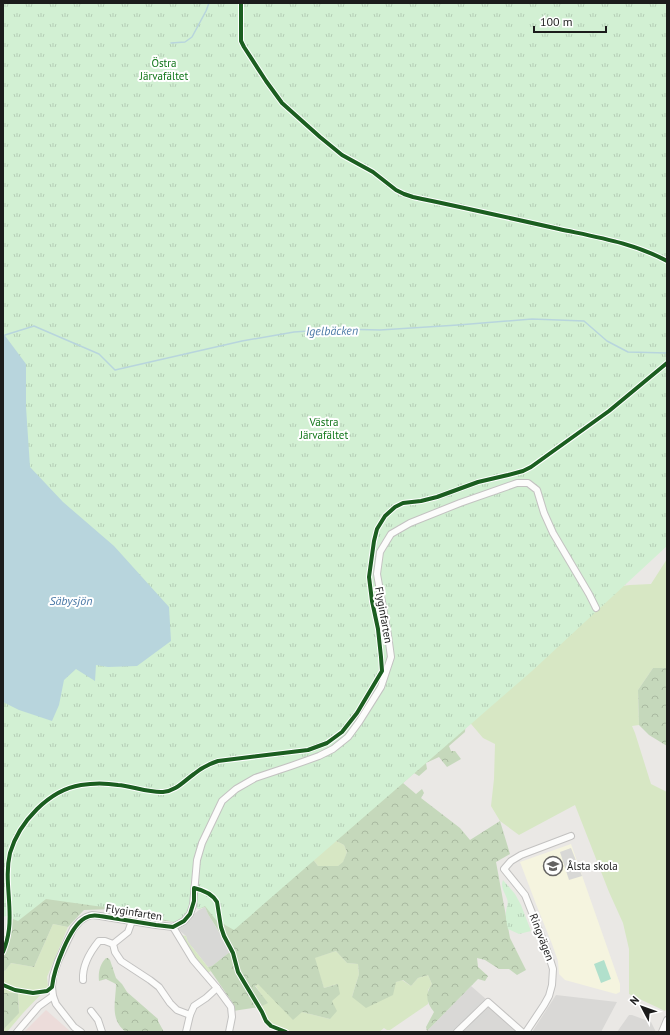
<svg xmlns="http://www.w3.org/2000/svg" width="670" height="1035" font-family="'PT Sans',sans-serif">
  <defs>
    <pattern id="forest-crowns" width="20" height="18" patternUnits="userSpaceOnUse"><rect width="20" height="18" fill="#c5d8bb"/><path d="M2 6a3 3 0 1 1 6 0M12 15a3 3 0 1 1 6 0" fill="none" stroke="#a9b9a0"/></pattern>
    <pattern id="park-tufts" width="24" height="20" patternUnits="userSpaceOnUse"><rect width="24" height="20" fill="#d2f0d3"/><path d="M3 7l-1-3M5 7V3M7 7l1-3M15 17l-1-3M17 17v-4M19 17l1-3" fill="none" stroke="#b4cdb5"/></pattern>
  </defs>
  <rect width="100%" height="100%" fill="#eae8e5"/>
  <g fill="#d9d8d6">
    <path d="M471 986 524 1032H428L427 1031Z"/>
    <path d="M556 995 617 1002 601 1032H532Z"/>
    <path d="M629 1015H632L651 1022 656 1032H617Z"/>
  </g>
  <path fill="#ecdcda" d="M46 1010 71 1032H24Z"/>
  <path fill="#f5f4df" d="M571 844 620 984V992L616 994 565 980 559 974 558 961 552 944 536 904 520 862Z"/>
  <g fill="#d8d8d6">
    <path d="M571 848 582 876 569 880 560 852Z"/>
    <path d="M205 907 208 914 225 942 231 951 212 966 208 967 193 948 188 942 186 936 178 929 181 925 199 910Z"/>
    <path d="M479 1002 490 1012 467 1032H450L476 1003Z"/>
  </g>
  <g fill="#d7e7c4">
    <path d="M667 559V647L666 650 667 652V668H653L638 690 639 725 632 726 635 733 651 784 667 792V1007L665 1011 629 994V949L623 923 609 892 575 805 519 835 500 821 491 806 494 779 495 744 483 738 466 718 574 592 630 585 651 584Z"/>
    <path d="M327 836 344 845 347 852 343 863 338 866H318L308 853Z"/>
    <path d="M53 924 68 927 47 977 48 987 23 1013 7 1032H3V1030L19 1012 18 993H3V970L5 971 11 963 34 967Z"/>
    <path d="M181 935 186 936 188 942 193 948 211 971 207 973 184 941Z"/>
    <path d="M336 951 347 963 358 964 359 974 352 997 402 980 411 986 418 978 428 975 432 984 428 990V1004L390 1030H387L384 1028 379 1032H288L269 1023 260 1007 267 1003 255 985 258 984 302 1012 330 1019 332 1001 338 984 324 988 314 958Z"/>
  </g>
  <g fill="url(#forest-crowns)" fill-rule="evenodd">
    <path d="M470 659 465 732 449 746 451 751H455L461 759 447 767 439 757 426 763 427 769 419 776 414 773 403 783 416 794 422 789 424 793 421 798 460 828 470 840 500 821 510 854 496 862 510 938 526 970 517 975 509 969H499L485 960 477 958 478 967 488 976 485 981 478 979 427 1031 426 1027 434 1012C426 1002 425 994 432 984L428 975 418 978 411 986 403 980 396 982 393 995 366 1008 352 997 359 974 358 964 347 963 336 951 315 958 324 988 338 984 340 994 332 1001 337 1011 330 1019 302 1012 293 1020 258 984 255 986 268 1003 260 1007 233 1011 232 1002 208 967 212 966 231 951 208 914 205 907 199 909 194 906 188 913 175 922 133 917 137 913 115 909 84 910 68 927 53 924 34 967 11 963 5 971 3 970V935L10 940 13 916ZM327 836 344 845 347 852 343 862 338 866H318L308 853Z"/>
    <path d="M653 668H667V746L649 735 639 725 638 690Z"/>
    <path d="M106 958H108L110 960 116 978 122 984 127 992 158 1019V1021L164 1032H126C109 1019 116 1001 116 984L106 979 99 981C98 972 100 964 106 958Z"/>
    <path d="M3 993H18L19 1013 3 1030Z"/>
  </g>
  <g fill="url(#park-tufts)">
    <path d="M3 3H667V546L532 671 234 930 216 920 205 906 199 909 194 906 188 913 175 922 103 907 46 899 18 921 6 916 3 917Z"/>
    <path d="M503 880 515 894 521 905 531 931 519 934 508 929C507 923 505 917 506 912 506 908 509 903 507 899 505 892 500 888 503 880Z"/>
  </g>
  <path fill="#b1e0cc" d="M604 960 611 979 601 983 594 964Z"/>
  <path fill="#b8d5dd" d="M3 333 26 364V407L30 467 63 502 114 546 169 607 171 641 137 666 108 667 96 665 95 681 76 669 64 680 59 705 52 721 19 710 3 702Z"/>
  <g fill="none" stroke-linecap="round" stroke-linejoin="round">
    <g stroke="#b8d5dd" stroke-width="1.5">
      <path d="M171 43 185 42 192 37 206 11 209 3"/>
      <path d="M5 335 34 326 99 354 115 370 242 341 294 332 338 329 380 330 458 325 532 319 584 321 607 341 628 352 667 353"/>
    </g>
    <defs>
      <g id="street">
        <path d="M132 921 128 932 113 944 115 952 121 961 150 980 159 987 170 1003 177 1010 190 1015"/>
        <path d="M173 927 193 960 217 988 231 1007 232 1017 229 1032"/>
        <path d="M83 980C82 966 90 952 99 941H105L113 944"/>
        <path d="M91 1011 98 1020 102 1032"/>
        <path d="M17 1032 39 1006 53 996"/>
        <path d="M81 1032 74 1027 56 1004 53 996 52 987 53 976 58 961 73 929 80 921 86 917 92 915 100 916 156 925 173 927 184 921 190 914 193 905 197 860 202 843 222 801 236 789 255 778 291 766 319 756 333 749 348 737 359 722 381 687 391 657 388 635 377 574 380 552 391 534 410 523 460 503 517 483H528L537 490 544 513 553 533 589 594 596 608"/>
        <path d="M186 1032 190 1015 194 1006 206 998 217 988"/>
        <path d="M457 1032 488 1002 522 1032"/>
        <path d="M526 1032 544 1005 549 996 552 985 553 969 548 953 525 895 504 869 511 861 521 855 571 836"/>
        <path d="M662 1032 667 1020"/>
      </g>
    </defs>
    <use href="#street" stroke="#c3c2c1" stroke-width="8"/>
    <use href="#street" stroke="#fcfcfb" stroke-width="6"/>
    <defs>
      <g id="cycleway">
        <path d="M241 3V41L244 47 266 81 282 103 320 137 342 155 373 172 396 190 404 194 413 197C461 207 510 218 559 229 596 237 634 243 667 261"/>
        <path d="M3 952C6 945 8 937 9 929 12 904 4 878 10 853 19 822 49 790 81 785 93 783 106 783 118 785 131 786 150 793 163 792 176 791 184 781 194 774 201 768 209 764 218 761L308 750 327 743 342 732 357 713 382 671 381 657 378 629 372 601 369 577 374 541 377 529 385 516 395 507 403 503 421 501 437 497 478 482 508 475 523 471 531 467 609 411 667 363"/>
        <path d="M3 985 15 990 33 993 47 991 52 987C54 969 69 927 85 918 90 915 95 915 100 916L156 925 173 927 184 921 190 914 194 901V888C203 890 212 893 217 902L221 927 224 936 233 953 238 972 262 1012 266 1021 271 1026 286 1032"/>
      </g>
    </defs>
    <use href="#cycleway" stroke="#fff" stroke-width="6"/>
    <use href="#cycleway" stroke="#1b5e20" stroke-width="4"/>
  </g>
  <defs>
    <symbol id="school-ring" viewBox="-11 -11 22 22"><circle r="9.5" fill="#fff" stroke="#646362" stroke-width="1.5"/><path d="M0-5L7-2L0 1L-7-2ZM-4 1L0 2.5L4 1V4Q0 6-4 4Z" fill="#646362"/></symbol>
  </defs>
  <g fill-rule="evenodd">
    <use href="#school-ring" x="542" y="855" width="22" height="22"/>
  </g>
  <g text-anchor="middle" stroke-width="4" stroke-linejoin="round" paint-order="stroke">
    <g font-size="11" fill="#0f7518" stroke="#fff">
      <text x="164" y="67">Östra<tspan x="164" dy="13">Järvafältet</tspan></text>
      <text x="324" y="426">Västra<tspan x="324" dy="13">Järvafältet</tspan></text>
    </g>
    <g font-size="11" fill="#1c1c1c" stroke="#fff">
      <text transform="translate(384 615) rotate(80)" y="4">Flyginfarten</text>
      <text transform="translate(134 912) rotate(9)" y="4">Flyginfarten</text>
      <text transform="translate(542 937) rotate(69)" y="4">Ringvägen</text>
    </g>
    <g font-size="11" fill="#1c1c1c" stroke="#fff" text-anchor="start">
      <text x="567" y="870">Ålsta skola</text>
    </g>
    <g font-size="12" font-style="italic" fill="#4c7aa7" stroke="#fff">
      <text transform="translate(332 331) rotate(-1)" y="4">Igelbäcken</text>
      <text x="71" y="605">Säbysjön</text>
    </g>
  </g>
  <rect width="670" height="1035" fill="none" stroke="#1c1c1c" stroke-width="8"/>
  <g transform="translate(642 1007) rotate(311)" stroke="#ffffff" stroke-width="3" paint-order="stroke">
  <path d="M0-3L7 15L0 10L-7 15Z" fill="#1c1c1c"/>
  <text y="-6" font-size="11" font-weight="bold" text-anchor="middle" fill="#1c1c1c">N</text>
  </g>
  <path d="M534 26v6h72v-6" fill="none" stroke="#1c1c1c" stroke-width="2"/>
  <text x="540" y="26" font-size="12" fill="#1c1c1c" stroke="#ffffff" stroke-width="3" paint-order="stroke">100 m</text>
</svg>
